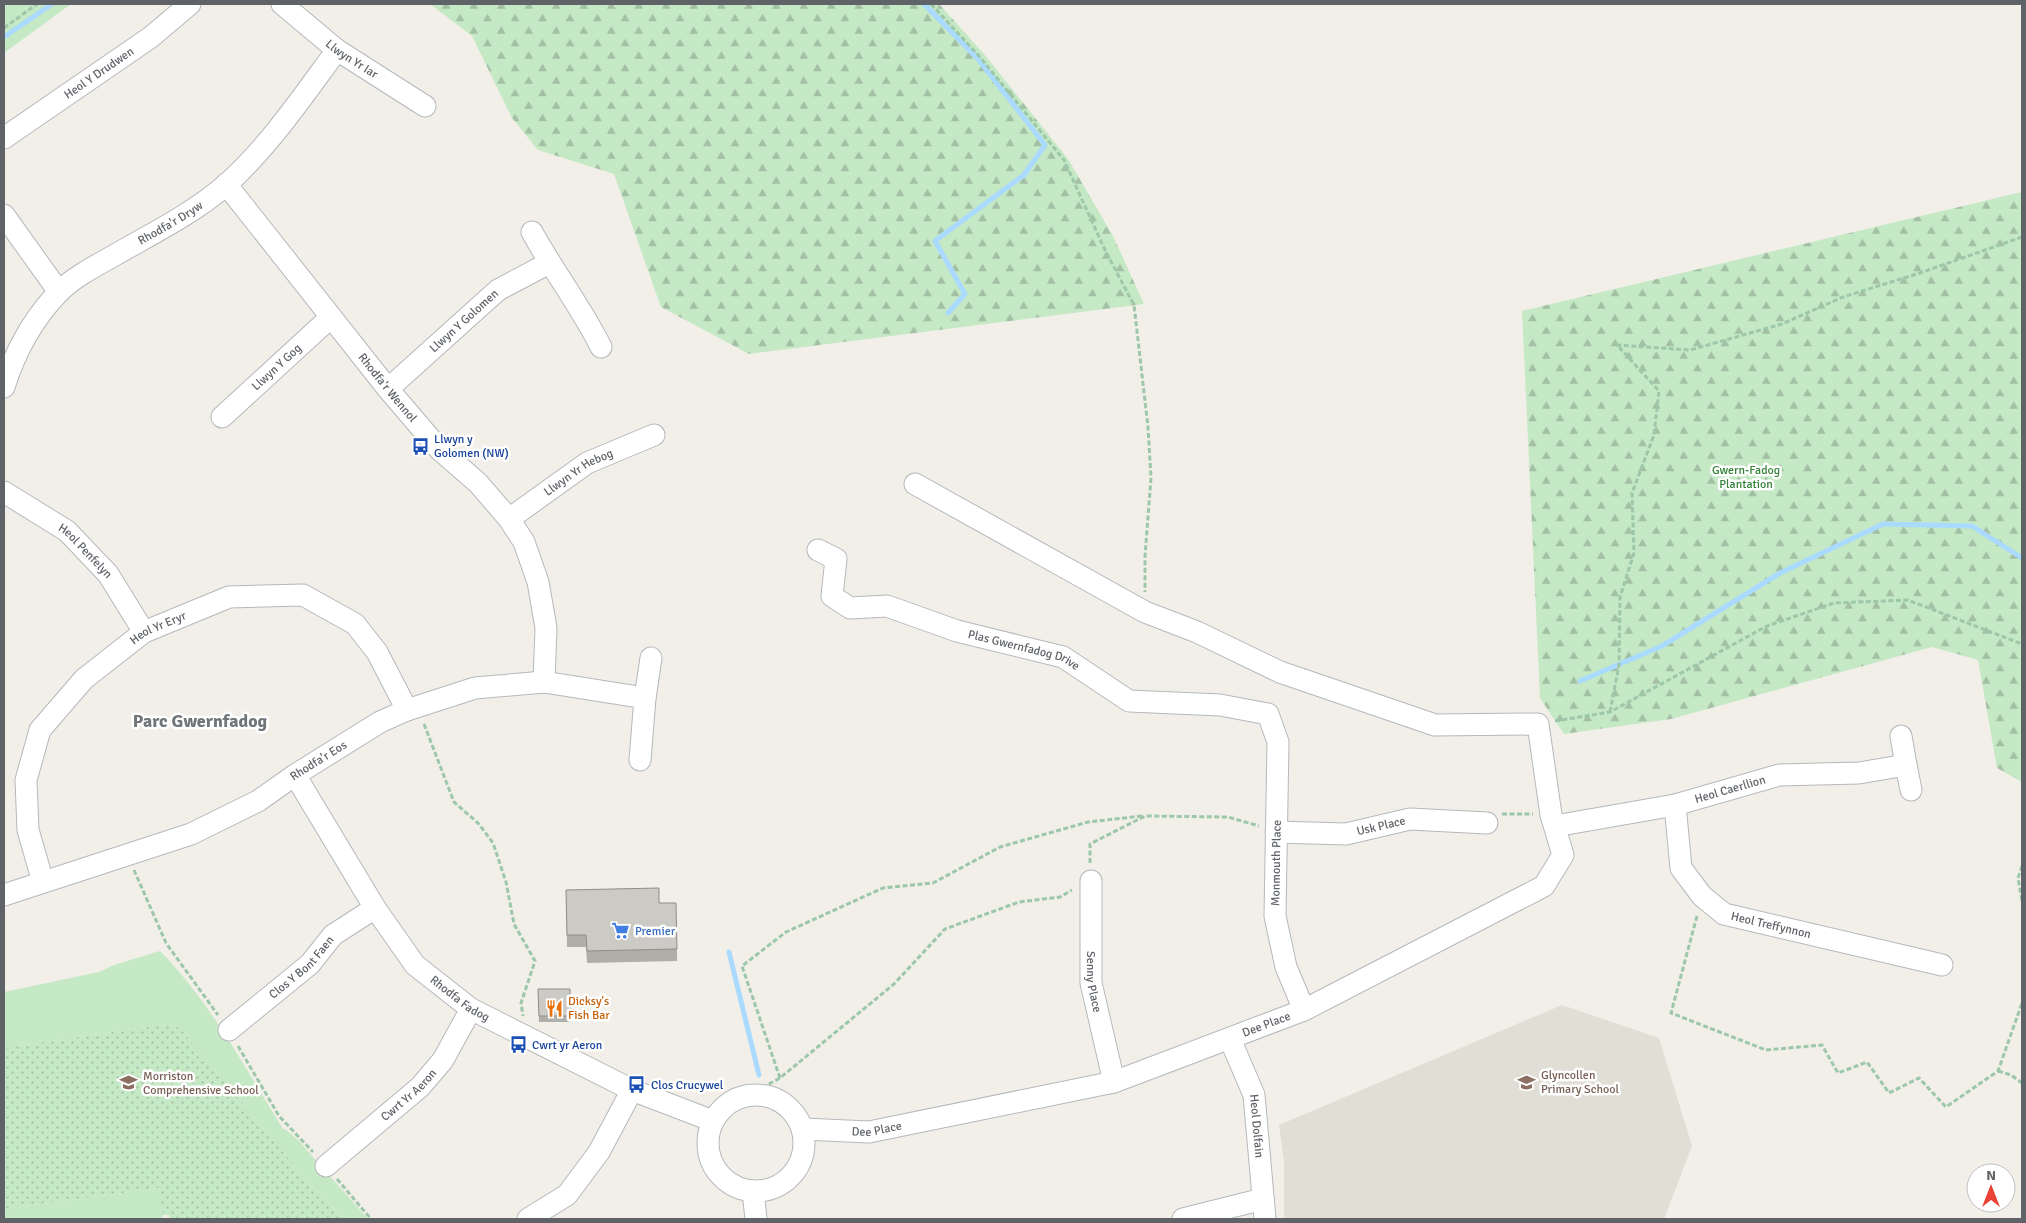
<svg xmlns="http://www.w3.org/2000/svg" width="2026" height="1223" font-family="Signika,sans-serif">
  <defs>
    <pattern id="forest-firs" width="22" height="20" patternUnits="userSpaceOnUse" patternTransform="scale(1.25)"><rect width="22" height="20" fill="#c5e8c5"/><path d="M5 1l3.5 6h-7zM16 11l3.5 6h-7z" fill="#a3c0a4"/></pattern>
    <pattern id="park-dots" width="8" height="8" patternUnits="userSpaceOnUse" patternTransform="scale(1.25)"><rect width="8" height="8" fill="#c5e8c5"/><path d="M2 2h.1M6 6h.1" fill="none" stroke="#a3c0a4" stroke-width="1.8" stroke-linecap="round"/></pattern>
  </defs>
  <rect width="100%" height="100%" fill="#f1efe8"/>
  <path fill="#e1ded6" d="M1562 1005 1659 1038 1692 1146 1664 1219H1284V1162L1279 1125Z"/>
  <g fill="#c5e8c5">
    <path d="M4 4H71L4 53Z"/>
    <path d="M160 951C211 1003 245 1068 283 1129H285L298 1140 368 1219H346L322 1199 180 1028 168 1024 4 1048V992L99 972 114 965Z"/>
    <path d="M160 1188 163 1215 161 1219H4V1209Z"/>
  </g>
  <g fill="url(#forest-firs)">
    <path d="M430 4H939L984 54 1068 159 1113 236 1144 304 749 354 661 307 614 174 538 150 512 118 472 36Z"/>
    <path d="M2022 192V782L1997 768 1978 660 1932 647 1671 719 1564 734 1540 698 1522 311Z"/>
  </g>
  <path fill="url(#park-dots)" d="M168 1024 180 1028 322 1199 346 1219H170L169 1215H163L159 1188 4 1209V1048Z"/>
  <g fill="none" stroke-linecap="round" stroke-linejoin="round">
    <g stroke="#aadaff" stroke-width="5">
      <path d="M924 4 978 59 1045 145 1024 175 935 241 965 294 948 313"/>
      <path d="M4 37 52 4"/>
      <path d="M1580 681 1662 646 1780 573 1883 524 1972 526 2022 558"/>
      <path d="M729 952 759 1075"/>
    </g>
    <defs>
      <g id="minor">
        <path id="s1" d="M282 4 337 50 425 106"/>
        <path id="s2" d="M4 138 151 37 190 4"/>
        <path id="s3" d="M226 184 388 389 440 450 478 483 509 519 524 542 538 582 546 628 544 682"/>
        <path d="M4 215 59 292"/>
        <path d="M532 232C554 272 581 307 601 347"/>
        <path id="s4" d="M4 387C15 352 33 319 58 293 72 278 97 265 115 255 153 233 194 213 227 184 270 145 303 96 337 50"/>
        <path id="s5" d="M388 389 498 290 549 263"/>
        <path id="s6" d="M222 417 331 317"/>
        <path id="s7" d="M4 492 67 531 108 574 144 632"/>
        <path id="s8" d="M509 519 587 463 654 435"/>
        <path id="s9" d="M818 550 836 559 832 596 850 608 887 606 957 631 1063 657 1129 701 1220 705 1268 714 1278 742 1275 916 1286 967 1304 1010"/>
        <path d="M1901 736 1906 765"/>
        <path d="M640 760 645 698 651 658"/>
        <path id="s10" d="M295 775 375 908 415 965 471 1009 632 1090 713 1121"/>
        <path id="s11" d="M1675 805 1681 868 1702 896 1724 914 1942 965"/>
        <path id="s12" d="M1555 826 1675 805 1779 775 1859 773 1906 765 1911 790"/>
        <path id="s13" d="M1276 832 1346 834 1410 819 1487 823"/>
        <path id="s14" d="M1091 881V983L1114 1082"/>
        <path id="s15" d="M43 882 28 830 26 780 40 730 84 679 144 632 229 597 303 595 355 624 377 652 407 710"/>
        <path id="s16" d="M4 895 191 834 258 801 295 775 380 722 407 710 475 688 544 682 645 698"/>
        <path id="s17" d="M229 1030 310 964 333 935 375 908"/>
        <path id="s18" d="M1230 1039 1254 1095 1265 1219"/>
        <circle cx="756" cy="1143" r="48"/>
        <path id="s19" d="M803 1129 869 1132 1114 1082 1304 1010 1544 886 1563 855 1551 815 1538 724 1435 725 1280 672 1197 632 1145 612 915 484"/>
        <path id="s20" d="M326 1166 420 1087 443 1060 471 1009"/>
        <path d="M753 1191 756 1219"/>
        <path d="M528 1219 567 1195 599 1152 632 1090"/>
        <path d="M1183 1219 1263 1199"/>
      </g>
    </defs>
    <use href="#minor" stroke="#b5b8bc" stroke-width="23"/>
    <g stroke="#9cc7a9" stroke-width="3" stroke-dasharray="5 2.5" stroke-linecap="butt">
      <path d="M931 4 979 56 1064 160 1105 250 1134 305 1148 427 1151 478 1145 556V592"/>
      <path d="M4 28 37 4"/>
      <path d="M1610 712 1619 665 1620 597 1634 553 1632 493 1654 435 1659 391 1617 345 1690 350 1782 324 1843 297 1920 273 2022 237"/>
      <path d="M1555 721 1610 712 1767 626 1834 603 1908 600 2022 644"/>
      <path d="M424 724 454 802 479 824 493 843 506 882 514 924 535 961 521 1003 523 1016"/>
      <path d="M1502 814H1533"/>
      <path d="M1090 863V844L1145 816 1228 817 1259 826"/>
      <path d="M2022 866 2018 878 2022 901"/>
      <path d="M134 870 166 943 218 1015"/>
      <path d="M1697 916 1671 1013 1766 1050 1822 1045 1838 1073 1867 1062 1889 1093 1919 1078 1946 1107 1998 1071 2022 1003"/>
      <path d="M238 1046 279 1116 313 1152"/>
      <path d="M1998 1071 2011 1075 2022 1083"/>
      <path d="M780 1078 742 966 786 932 883 888 933 883 1000 847 1088 822 1142 816"/>
      <path d="M749 1095 780 1078 894 984 945 929 1019 902 1060 897 1072 890"/>
      <path d="M337 1179 371 1219"/>
    </g>
    <use href="#minor" stroke="#fff" stroke-width="21"/>
  </g>
  <g fill="#afaea9">
    <path d="M566 902 677 949V961L587 963 586 947H567Z"/>
    <path d="M538 989H570V1022H539Z"/>
  </g>
  <g fill="#cccac5" stroke="#8f8d8a">
    <path d="M659 888V903H676L677 949 587 951 586 935H567L566 890Z"/>
    <path d="M538 989H570V1016H539Z"/>
  </g>
  <defs>
    <symbol id="bus-bare" viewBox="-9 -9 18 18"><path d="M-5-6H5V4H4V6H2V4H-2V6H-4V4H-5ZM-3.5-4V0h7V-4ZM-3.5 1.2v1.5H-2V1.2ZM2 1.2v1.5H3.5V1.2Z" fill="#1a4fb4" stroke="#fff" stroke-width="2.5" paint-order="stroke"/></symbol>
    <symbol id="supermarket-bare" viewBox="-9 -9 18 18"><path d="M-6-5.5h2.5l.6 2H6L4.5 2H-2.5L-4.4-4H-6ZM-1.5 3.2a1.3 1.3 0 1 0 .1 0ZM3 3.2a1.3 1.3 0 1 0 .1 0Z" fill="#3f7fe0" stroke="#fff" stroke-width="2.5" paint-order="stroke"/></symbol>
    <symbol id="restaurant-bare" viewBox="-9 -9 18 18"><path d="M-5-6h1v4h1v-4h1v4h1v-4h1v5L-1.5 .5V6h-2V.5L-5-1ZM5-6V6H3V1.5H1.5Q1.5-4 5-6Z" fill="#e8710a" stroke="#fff" stroke-width="2.5" paint-order="stroke"/></symbol>
    <symbol id="school-bare" viewBox="-9 -9 18 18"><path d="M0-5L7-2L0 1L-7-2ZM-4 1L0 2.5L4 1V4Q0 6-4 4Z" fill="#8d6e63" stroke="#fff" stroke-width="2.5" paint-order="stroke"/></symbol>
  </defs>
  <g fill-rule="evenodd">
    <use href="#bus-bare" x="408" y="434" width="25" height="25"/>
    <use href="#supermarket-bare" x="608" y="918" width="25" height="25"/>
    <use href="#restaurant-bare" x="542" y="996" width="25" height="25"/>
    <use href="#bus-bare" x="506" y="1032" width="25" height="25"/>
    <use href="#school-bare" x="1514" y="1070" width="25" height="25"/>
    <use href="#school-bare" x="116" y="1070" width="25" height="25"/>
    <use href="#bus-bare" x="624" y="1072" width="25" height="25"/>
  </g>
  <g text-anchor="middle" stroke-width="5" stroke-linejoin="round" paint-order="stroke">
    <g font-size="12" fill="#5f6368" stroke="#fff">
      <text dy="4" stroke="none"><textPath href="#s1" startOffset="89">Llwyn Yr Iar</textPath></text>
      <text dy="4" stroke="none"><textPath href="#s2" startOffset="115">Heol Y Drudwen</textPath></text>
      <text dy="4" stroke="none"><textPath href="#s4" startOffset="242">Rhodfa'r Dryw</textPath></text>
      <text dy="4" stroke="none"><textPath href="#s5" startOffset="102">Llwyn Y Golomen</textPath></text>
      <text dy="4" stroke="none"><textPath href="#s6" startOffset="74">Llwyn Y Gog</textPath></text>
      <text dy="4" stroke="none"><textPath href="#s3" startOffset="260">Rhodfa'r Wennol</textPath></text>
      <text dy="4" stroke="none"><textPath href="#s8" startOffset="84">Llwyn Yr Hebog</textPath></text>
      <text dy="4" stroke="none"><textPath href="#s7" startOffset="101">Heol Penfelyn</textPath></text>
      <text dy="4" stroke="none"><textPath href="#s15" startOffset="314">Heol Yr Eryr</textPath></text>
      <text dy="4" stroke="none"><textPath href="#s9" startOffset="260">Plas Gwernfadog Drive</textPath></text>
      <text dy="4" stroke="none"><textPath href="#s16" startOffset="344">Rhodfa'r Eos</textPath></text>
      <text dy="4" stroke="none"><textPath href="#s12" startOffset="179">Heol Caerllion</textPath></text>
      <text dy="4" stroke="none"><textPath href="#s13" startOffset="106">Usk Place</textPath></text>
      <text transform="translate(1276 863) rotate(-89)" y="4">Monmouth Place</text>
      <text dy="4" stroke="none"><textPath href="#s11" startOffset="175">Heol Treffynnon</textPath></text>
      <text dy="4" stroke="none"><textPath href="#s17" startOffset="96">Clos Y Bont Faen</textPath></text>
      <text dy="4" stroke="none"><textPath href="#s14" startOffset="101">Senny Place</textPath></text>
      <text dy="4" stroke="none"><textPath href="#s10" startOffset="281">Rhodfa Fadog</textPath></text>
      <text dy="4" stroke="none"><textPath href="#s19" startOffset="479">Dee Place</textPath></text>
      <text dy="4" stroke="none"><textPath href="#s20" startOffset="109">Cwrt Yr Aeron</textPath></text>
      <text dy="4" stroke="none"><textPath href="#s18" startOffset="92">Heol Dolfain</textPath></text>
      <text dy="4" stroke="none"><textPath href="#s19" startOffset="74">Dee Place</textPath></text>
    </g>
    <g font-size="12" fill="#164399" stroke="#fff" text-anchor="start">
      <text x="434" y="443">Llwyn y<tspan x="434" dy="14">Golomen (NW)</tspan></text>
      <text x="532" y="1049">Cwrt yr Aeron</text>
      <text x="651" y="1089">Clos Crucywel</text>
    </g>
    <g font-size="12" fill="#348238" stroke="#fff">
      <text x="1746" y="474">Gwern-Fadog<tspan x="1746" dy="14">Plantation</tspan></text>
    </g>
    <g font-size="12" fill="#366cbe" stroke="#fff" text-anchor="start">
      <text x="635" y="935">Premier</text>
    </g>
    <g font-size="12" fill="#c56008" stroke="#fff" text-anchor="start">
      <text x="568" y="1005">Dicksy's<tspan x="568" dy="14">Fish Bar</tspan></text>
    </g>
    <g font-size="12" fill="#785e54" stroke="#fff" text-anchor="start">
      <text x="1541" y="1079">Glyncollen<tspan x="1541" dy="14">Primary School</tspan></text>
      <text x="143" y="1080">Morriston<tspan x="143" dy="14">Comprehensive School</tspan></text>
    </g>
    <g font-size="18" font-weight="bold" fill="#70757a" stroke="#fff">
      <text x="200" y="727">Parc Gwernfadog</text>
    </g>
  </g>
  <rect width="2026" height="1223" fill="none" stroke="#5f6368" stroke-width="10"/>
  <g transform="translate(1991 1188)"><circle r="24" fill="#ffffff" stroke="#bfc1c3"/>
  <path d="M0-4L9 19L0 12L-9 19Z" fill="#ea4335"/>
  <text y="-8" font-size="14" font-weight="bold" text-anchor="middle" fill="#5f6368">N</text>
  </g>
</svg>
